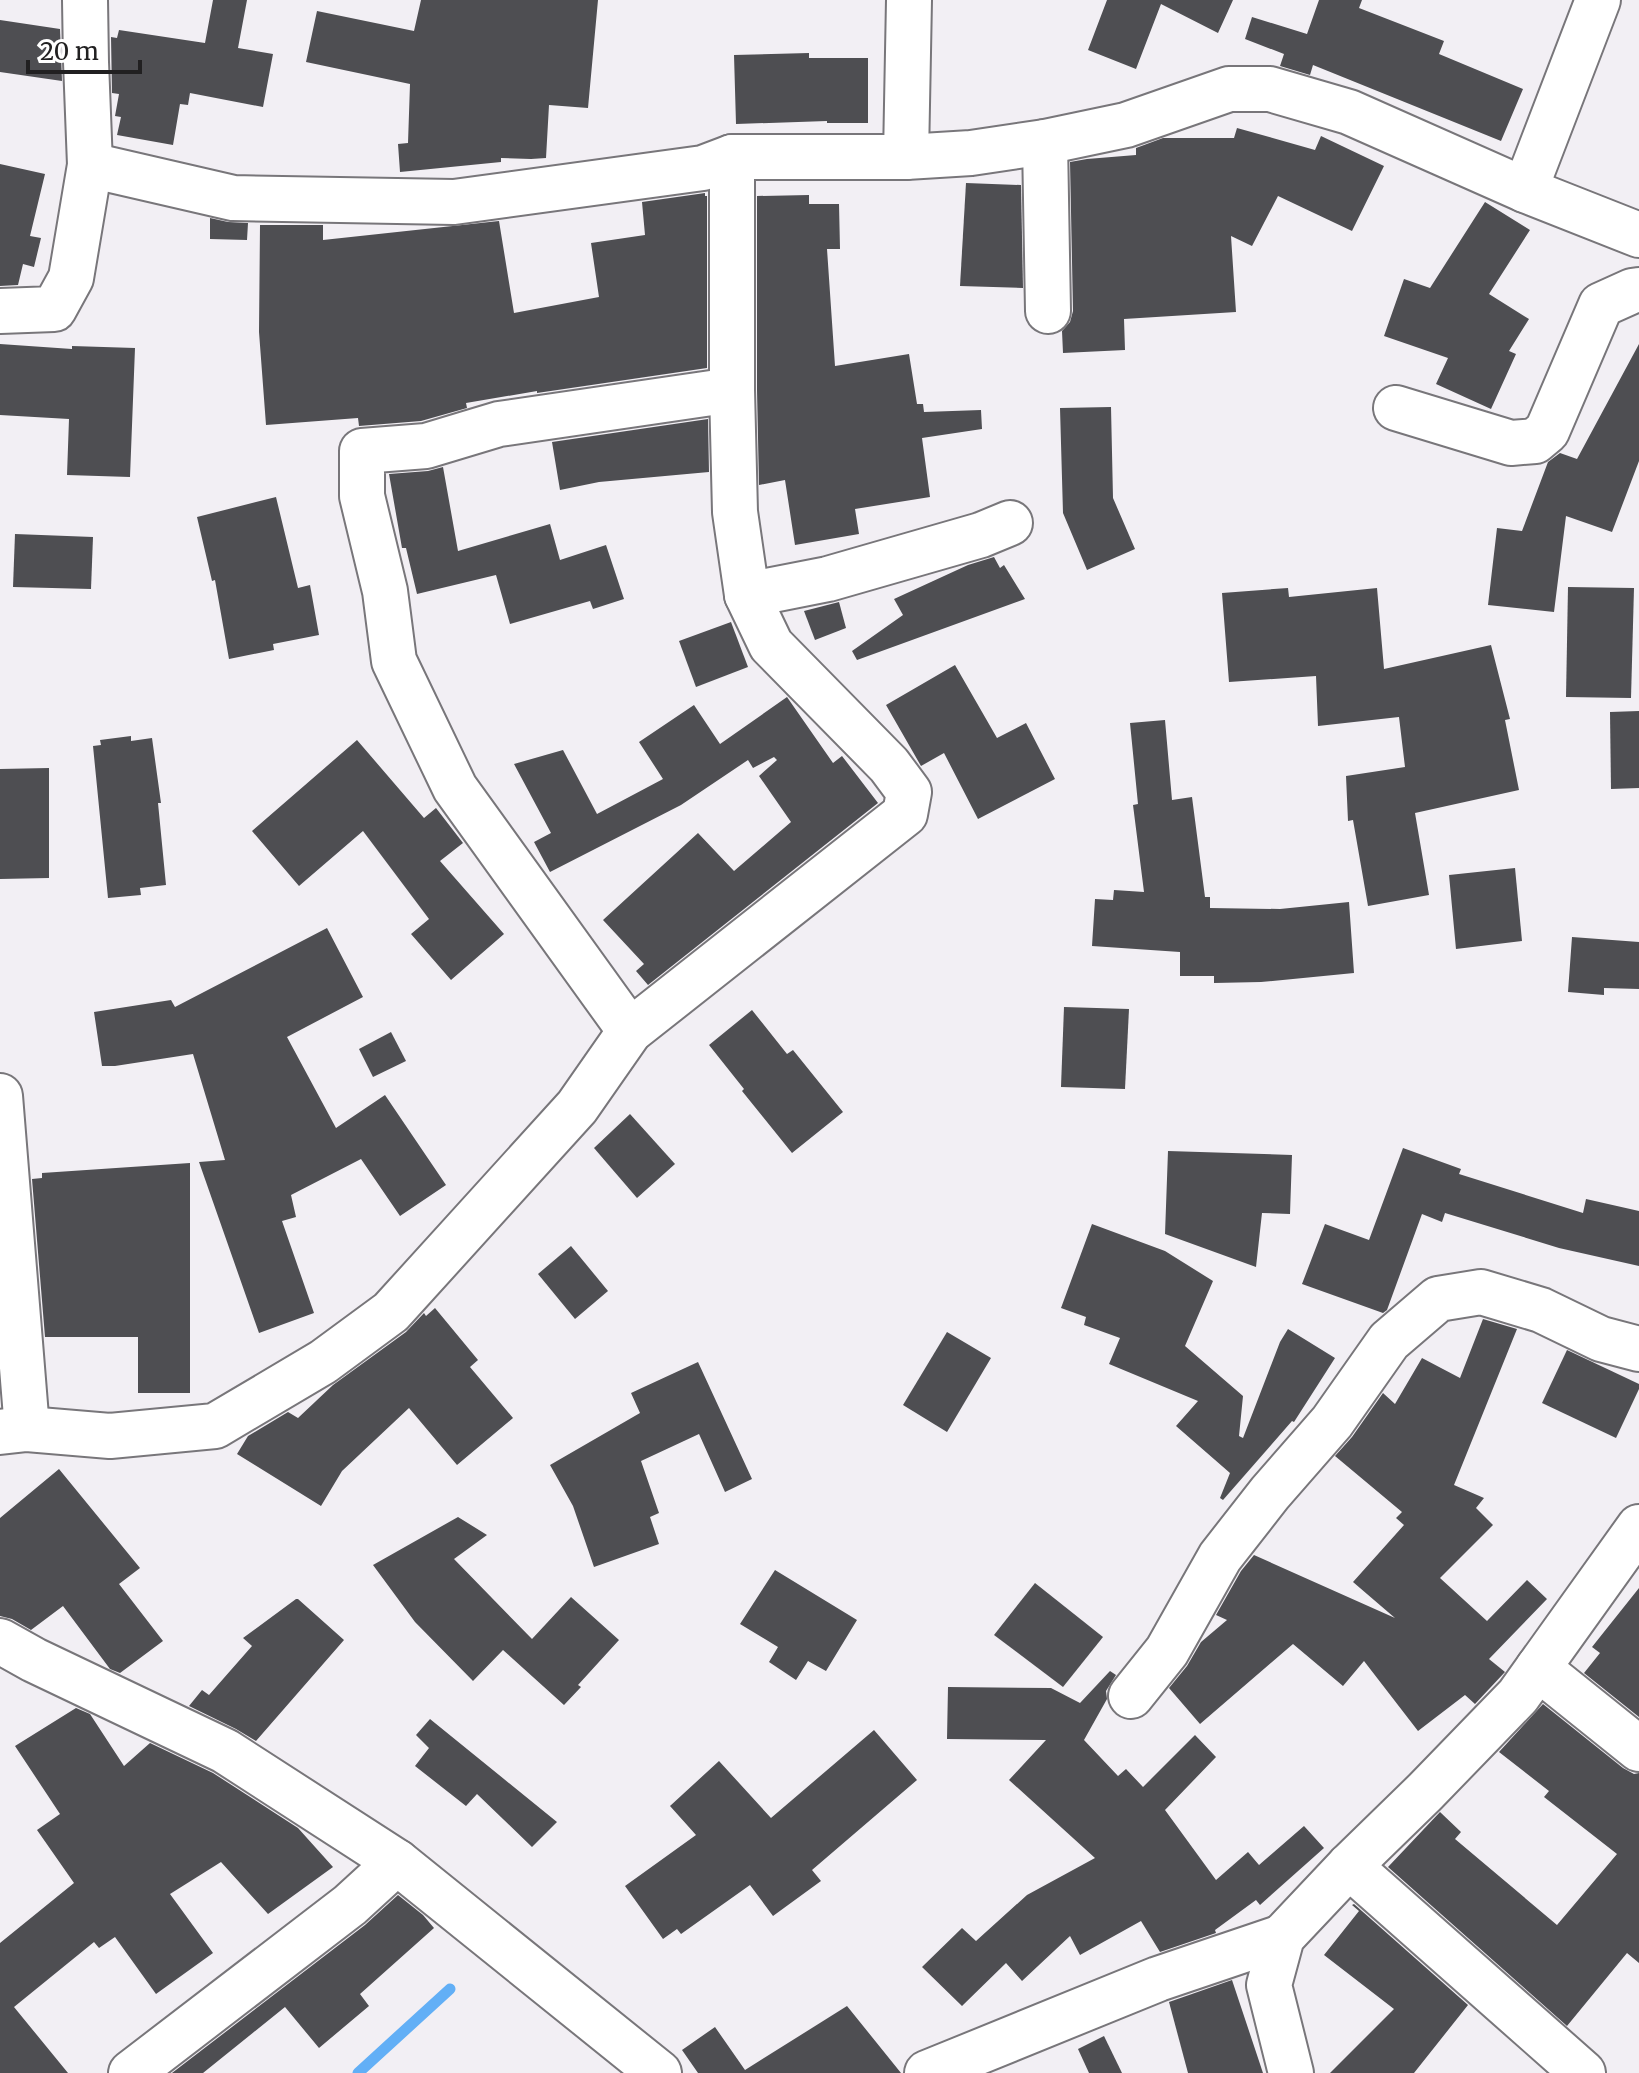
<svg xmlns="http://www.w3.org/2000/svg" width="1639" height="2073" font-family="Merriweather,serif">
  <rect width="100%" height="100%" fill="#f2eff4"/>
  <g fill="none" stroke-linecap="round" stroke-linejoin="round">
    <path stroke="#62aff6" stroke-width="11" d="M358 2073 450 1989"/>
  </g>
  <g fill="#4e4e52">
    <path d="M213 0H247L238 48 273 54 263 107 190 93 188 105 180 104 173 145 117 135 121 117 115 116 119 94 112 93 111 37 117 38 119 30 205 43Z"/>
    <path d="M421 0H598L588 108 549 105 546 158 531 159 501 158V162L400 172 398 144 408 143 410 84 306 62 317 11 414 31Z"/>
    <path d="M1107 0H1233L1218 33 1161 4 1136 69 1088 50Z"/>
    <path d="M1319 0H1362L1359 8 1444 41 1439 54 1523 89 1501 141 1313 65 1310 75 1280 66 1284 54 1245 39 1252 17 1307 34Z"/>
    <path d="M0 20 60 29 62 81 0 72Z"/>
    <path d="M809 53V58H868V123H827V121L736 124 734 55Z"/>
    <path d="M1237 128 1315 150 1321 136 1384 166 1352 231 1278 196 1252 246 1231 236 1236 312 1124 319 1125 350 1063 353 1062 331 1070 322 1073 311 1070 162 1087 159 1136 155V148L1163 138H1234Z"/>
    <path d="M0 164 45 174 30 236 41 238 34 267 23 264 18 285 0 286Z"/>
    <path d="M966 183 1021 185 1023 288 960 286Z"/>
    <path d="M705 193V196H707V368L537 393V391L466 403 467 408 421 421 359 426 358 418 266 425 259 332 260 225H323V240L499 221 514 313 599 297 591 243 645 235 642 202Z"/>
    <path d="M809 195V204H839L840 249H827L835 366 909 354 917 404H923L924 412 981 410 982 429 922 438 930 497 855 509 859 534 795 545 785 480 759 485 757 390V196Z"/>
    <path d="M1485 202 1530 230 1489 294 1529 319 1509 351 1516 354 1491 409 1436 384 1448 358 1384 336 1404 279 1430 288Z"/>
    <path d="M210 218 228 222 248 223 247 240 210 239Z"/>
    <path d="M0 344 72 349V346L135 348 130 477 67 475 69 419 0 415Z"/>
    <path d="M1639 344V461L1612 532 1566 516 1554 612 1488 605 1497 528 1522 531 1548 462 1560 453 1577 459Z"/>
    <path d="M1111 407 1113 498 1135 549 1087 570 1063 513 1060 408Z"/>
    <path d="M708 419 709 472 599 482 560 490 552 442Z"/>
    <path d="M443 467 458 551 550 524 560 560 606 545 624 599 593 609 590 601 510 624 496 575 417 594 406 548H402L389 474 428 471Z"/>
    <path d="M276 497 298 588 310 585 319 635 273 644 274 650 229 659 215 580 212 581 197 517Z"/>
    <path d="M15 534 93 537 91 589 13 587Z"/>
    <path d="M994 557 1000 568 1004 565 1025 599 857 660 852 651 903 615 894 599 968 565Z"/>
    <path d="M1568 587 1634 588 1631 698 1566 697Z"/>
    <path d="M1288 588 1289 597 1377 588 1384 669 1491 645 1510 719 1505 720 1519 790 1415 813 1429 895 1368 906 1353 820 1348 821 1346 776 1405 767 1399 717 1318 726 1316 676 1229 682 1222 593Z"/>
    <path d="M839 602 846 628 815 640 804 611Z"/>
    <path d="M731 622 748 667 696 687 679 641Z"/>
    <path d="M955 665 997 738 1026 723 1055 779 978 819 944 753 921 766 886 705Z"/>
    <path d="M787 697 833 763 842 756 878 803 648 985 636 971 644 964 603 920 698 833 734 871 791 822 759 776 777 760 774 757 753 768 748 760 681 805 550 872 534 842 551 833 514 764 563 750 597 814 663 779 639 742 694 705 720 744Z"/>
    <path d="M1639 711V788L1611 789 1610 712Z"/>
    <path d="M1165 720 1172 800 1192 797 1205 897H1210V908L1280 909 1349 902 1354 973 1261 982 1214 983V976H1180V952L1092 946 1095 899 1113 900 1114 890 1144 892 1133 805 1138 804 1130 723Z"/>
    <path d="M131 736V741L152 738 161 803H158L166 885 140 888 141 895 108 898 93 746 101 745 100 740Z"/>
    <path d="M357 740 424 818 436 808 453 830 463 843 440 861 504 934 451 980 411 934 429 919 363 831 299 886 252 831Z"/>
    <path d="M49 768V878L0 879V769Z"/>
    <path d="M1515 868 1522 941 1456 949 1449 875Z"/>
    <path d="M327 928 363 997 287 1037 336 1128 385 1095 446 1185 400 1216 361 1159 291 1195 296 1217 282 1221 314 1313 259 1333 199 1162 225 1160 193 1054 115 1066H102L94 1012 171 1000 175 1007Z"/>
    <path d="M1572 937 1639 942V989L1604 988V995L1568 992Z"/>
    <path d="M1064 1007 1129 1009 1125 1089 1061 1087Z"/>
    <path d="M752 1010 787 1054 793 1050 843 1112 792 1153 742 1091 744 1089 709 1045Z"/>
    <path d="M391 1032 406 1061 373 1077 359 1049Z"/>
    <path d="M630 1114 675 1164 637 1198 594 1148Z"/>
    <path d="M1403 1148 1461 1169 1459 1174 1583 1213 1586 1199 1639 1211V1266L1559 1248 1445 1213 1442 1222 1422 1214 1387 1310 1383 1313 1302 1284 1325 1224 1369 1240Z"/>
    <path d="M1168 1151 1292 1155 1290 1214 1262 1213 1256 1267 1165 1234Z"/>
    <path d="M190 1163V1393H138V1337H45L32 1179 42 1178V1173Z"/>
    <path d="M1092 1224 1165 1251 1213 1281 1185 1346 1243 1396 1239 1436 1243 1438 1280 1342 1288 1329 1335 1358 1294 1422 1292 1421 1223 1500 1220 1498 1230 1473 1176 1426 1198 1401 1109 1364 1120 1338 1084 1325 1086 1317 1061 1308Z"/>
    <path d="M571 1246 608 1291 575 1319 538 1274Z"/>
    <path d="M435 1308 478 1360 470 1367 513 1418 457 1465 409 1408 342 1471 321 1506 237 1454 248 1436 288 1412 298 1418 333 1385 406 1332 424 1313 426 1316Z"/>
    <path d="M1483 1319 1517 1329 1454 1485 1484 1498 1476 1508 1493 1525 1440 1578 1487 1621 1527 1580 1547 1599 1489 1659 1505 1672 1475 1704 1465 1695 1418 1731 1364 1661 1343 1686 1293 1644 1200 1724 1169 1688 1187 1666 1201 1642 1227 1620 1216 1615 1241 1571 1254 1555 1395 1618 1353 1582 1404 1525 1396 1518 1402 1512 1335 1456 1352 1437 1383 1393 1395 1404 1422 1358 1460 1378Z"/>
    <path d="M947 1332 991 1358 947 1432 903 1405Z"/>
    <path d="M1567 1350 1639 1384V1389L1616 1438 1542 1403Z"/>
    <path d="M698 1362 752 1479 725 1492 699 1434 641 1461 659 1513 650 1517 659 1544 594 1567 573 1506 550 1465 640 1413 631 1393Z"/>
    <path d="M59 1469 140 1568 119 1584 163 1641 120 1673 110 1669 63 1606 31 1630 12 1619 0 1616V1518Z"/>
    <path d="M458 1517 487 1535 454 1559 532 1639 571 1597 619 1640 578 1685 581 1687 564 1705 503 1650 473 1681 415 1622 373 1565Z"/>
    <path d="M775 1570 857 1620 826 1671 808 1661 796 1680 769 1662 778 1647 740 1624Z"/>
    <path d="M1035 1583 1103 1637 1063 1687 994 1635Z"/>
    <path d="M1639 1588V1717L1584 1673 1600 1653 1592 1647Z"/>
    <path d="M296 1599H298L344 1640 256 1741 236 1729 189 1706 202 1690 209 1695 252 1646 243 1638Z"/>
    <path d="M1110 1671 1116 1675 1106 1691 1107 1699 1084 1740 1118 1776 1126 1769 1143 1787 1195 1735 1216 1757 1165 1810 1216 1880 1248 1852 1259 1865 1304 1826 1324 1848 1260 1905 1256 1900 1215 1930 1216 1933 1160 1952 1141 1921 1080 1955 1070 1936 1022 1981 1006 1963 962 2006 922 1967 962 1928 976 1941 1027 1895 1095 1858 1009 1780 1046 1740 947 1739 948 1687 1051 1688 1080 1703Z"/>
    <path d="M1543 1704 1623 1768 1634 1774 1639 1773V1963L1627 1953 1567 2026 1388 1867 1440 1812 1461 1832 1455 1839 1557 1925 1617 1854 1544 1797 1549 1791 1499 1752Z"/>
    <path d="M76 1708 90 1714 124 1766 150 1743 213 1773 298 1828 333 1867 268 1914 221 1862 170 1894 213 1953 156 1994 115 1937 99 1948 94 1942 14 2007 68 2073H0V1943L74 1883 37 1830 60 1814 15 1746Z"/>
    <path d="M430 1719 557 1822 532 1847 477 1794 466 1806 415 1766 429 1748 416 1735Z"/>
    <path d="M874 1730 917 1780 812 1870 821 1881 773 1916 750 1885 681 1934 677 1929 663 1939 625 1886 696 1835 670 1806 719 1761 771 1818Z"/>
    <path d="M398 1895 423 1915 434 1928 360 1994 369 2006 319 2048 285 2007 203 2073H172L365 1925Z"/>
    <path d="M1354 1904 1468 2005 1414 2073H1330L1394 2009 1324 1955 1359 1911 1352 1905Z"/>
    <path d="M1232 1980 1263 2073H1188L1169 2002Z"/>
    <path d="M847 2006 901 2073H698L682 2050 715 2027 745 2070Z"/>
    <path d="M1104 2036 1122 2073H1089L1078 2049Z"/>
  </g>
  <g fill="none" stroke-linecap="round" stroke-linejoin="round">
    <defs>
      <g id="minor">
        <path d="M1045 142 1048 311"/>
        <path d="M906 157 909 0"/>
        <path d="M90 165 233 198 454 202 703 168 732 157H906L971 153 1045 142 1126 125 1229 89H1270L1349 112 1525 190 1639 235"/>
        <path d="M1525 190 1598 0"/>
        <path d="M0 311 54 309 71 278 90 165 86 62 85 0"/>
        <path d="M1396 408 1511 443 1535 441 1547 431 1601 305 1632 291 1639 290"/>
        <path d="M747 595 828 579 981 535 1010 523"/>
        <path d="M630 1031 455 788 394 661 385 591 362 496V451L426 446 499 424 732 390"/>
        <path d="M0 1096 27 1429"/>
        <path d="M0 1432 27 1429 110 1436 215 1426 323 1362 391 1312 577 1107 630 1031 905 814 909 792 889 765 771 645 747 595 735 512 732 390V157"/>
        <path d="M0 1641 34 1660 225 1751 397 1862 659 2073"/>
        <path d="M1538 1668 1639 1749"/>
        <path d="M1131 1696 1167 1651 1220 1557 1270 1493 1332 1422 1389 1341 1438 1299 1481 1292 1541 1310 1601 1339 1639 1349"/>
        <path d="M1349 1866 1583 2073"/>
        <path d="M131 2073 350 1905 397 1862"/>
        <path d="M927 2073 1158 1979 1282 1937"/>
        <path d="M1291 2073 1269 1985 1282 1937 1349 1866 1425 1792 1518 1696 1639 1527"/>
      </g>
    </defs>
    <use href="#minor" stroke="#78767a" stroke-width="48"/>
    <use href="#minor" stroke="#fff" stroke-width="44"/>
  </g>
  <path d="M28 60v12h112v-12" fill="none" stroke="#212021" stroke-width="4"/>
  <text x="40" y="60" font-size="24" fill="#212021" stroke="#ffffff" stroke-width="6" paint-order="stroke">20 m</text>
</svg>
